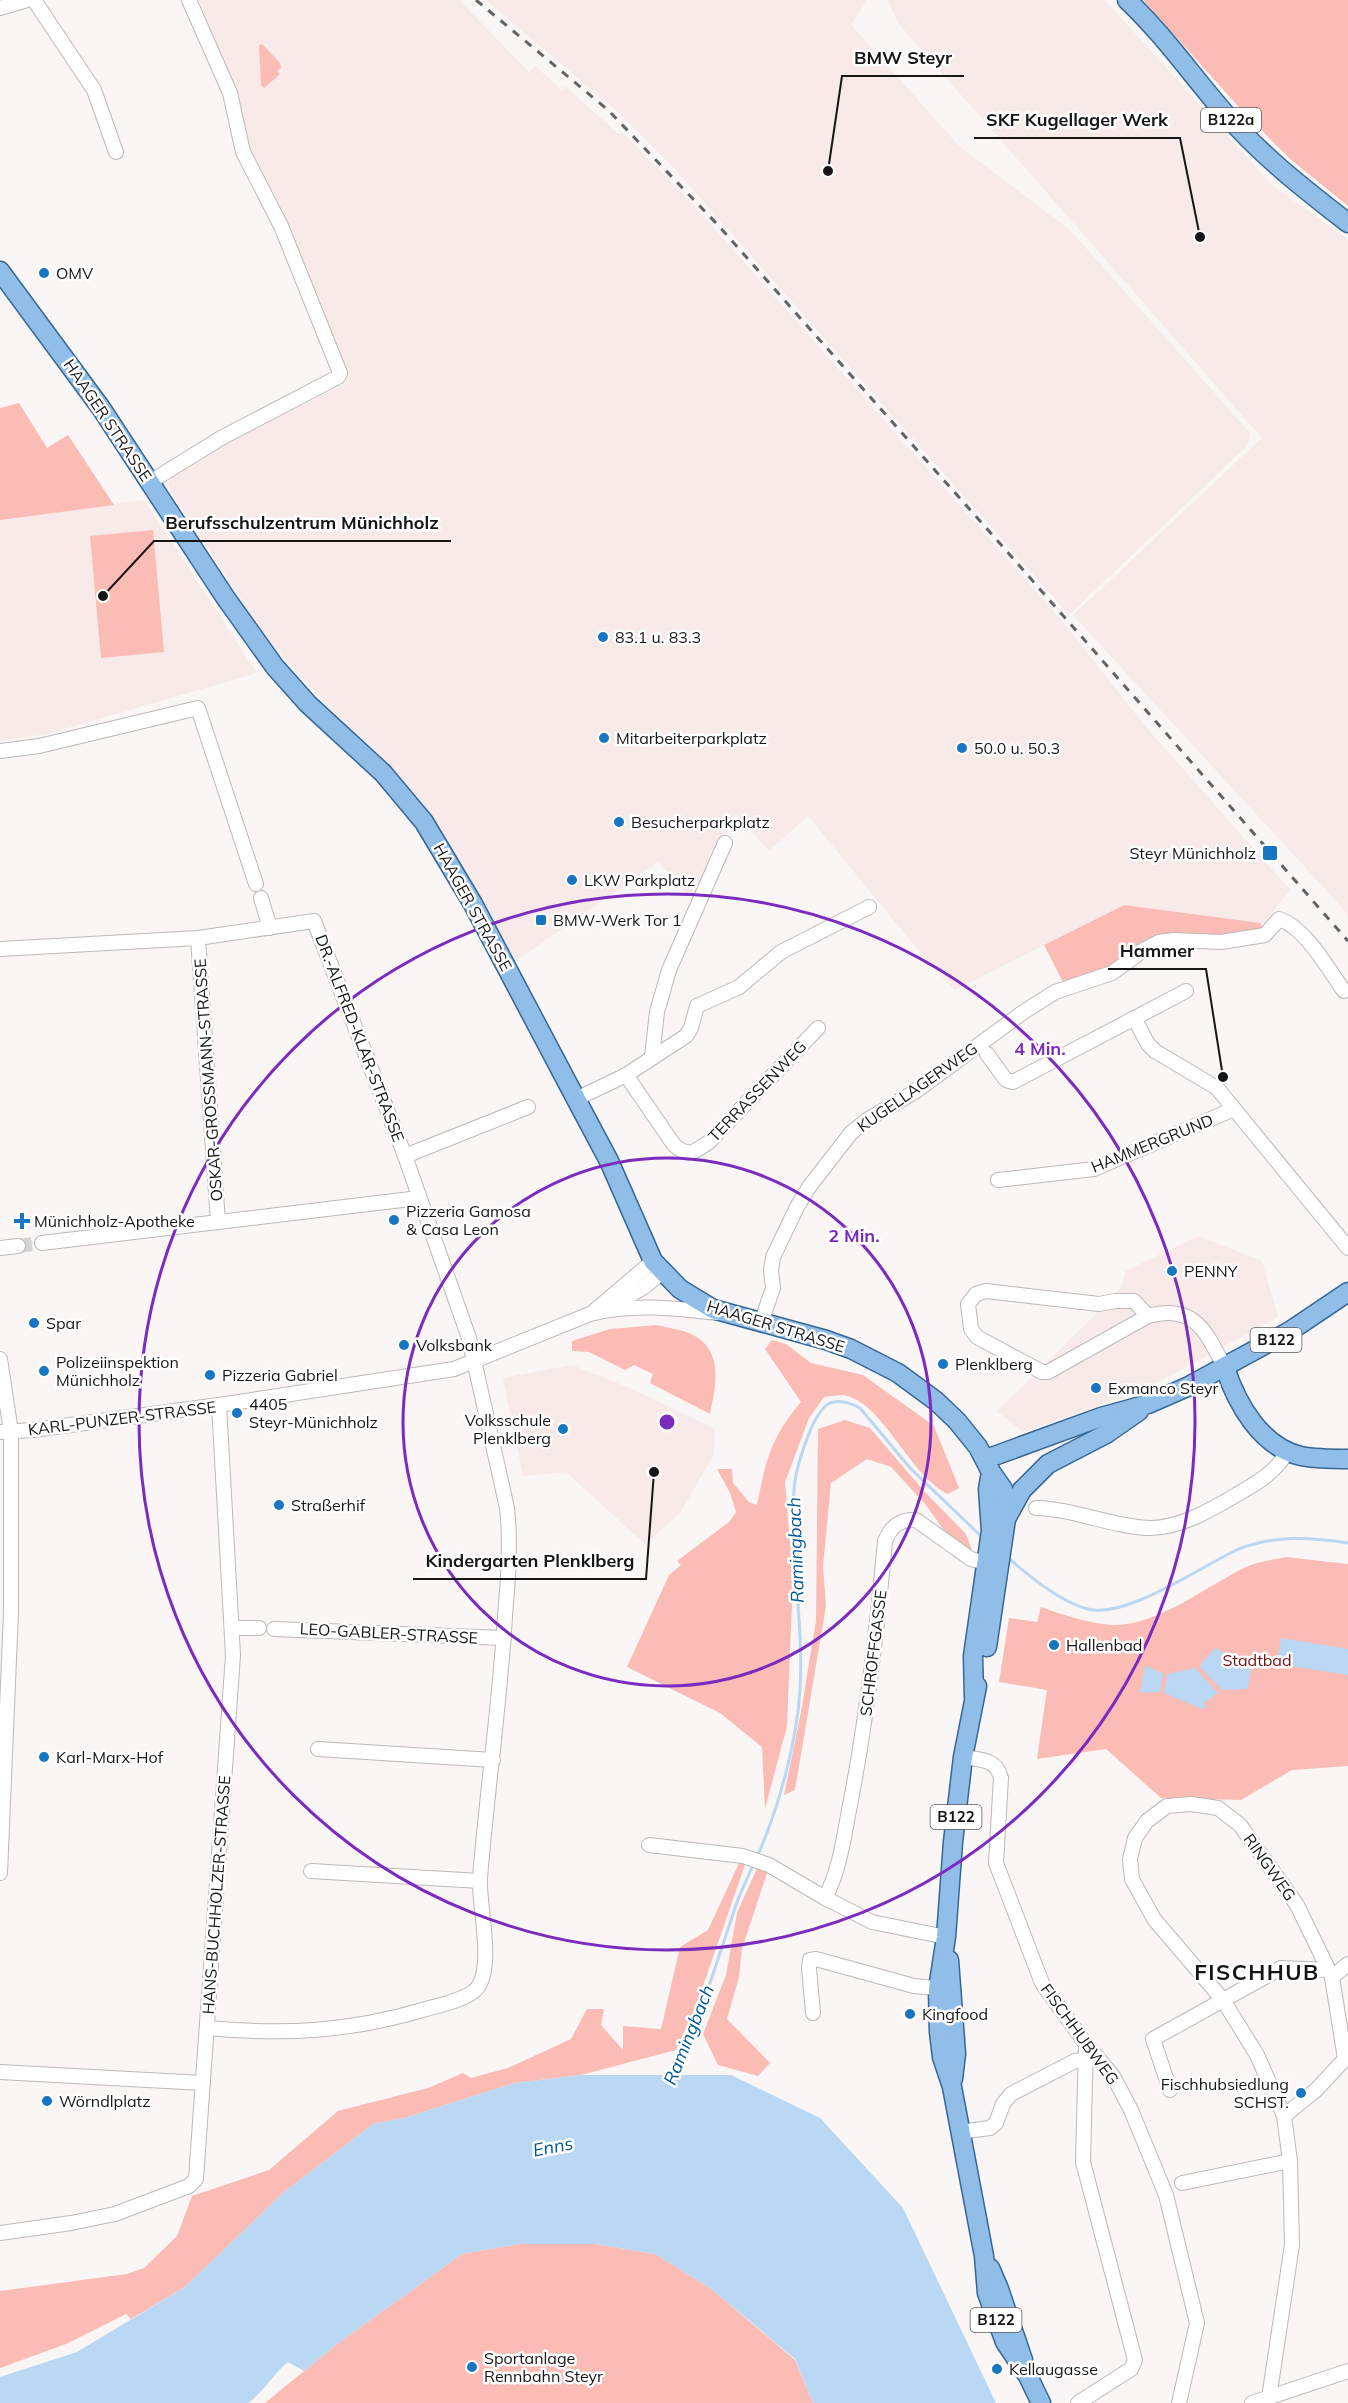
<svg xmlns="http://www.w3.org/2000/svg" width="1348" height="2403" font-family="Mulish,sans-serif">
  <rect width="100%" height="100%" fill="#f9f6f5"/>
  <g fill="#f7eae8">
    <path d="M196 0H459L529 72 535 66 562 90 565 86 617 133H623L688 199 1062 621 1146 727 1290 890 1269 916 1266 925 1123 905 955 990 924 957 808 816 769 851 736 814 694 901 658 862 514 962 439 826 406 783 375 749 331 710 268 640 170 491 168 483 172 478 212 452 239 436 347 383 298 251 247 143Z"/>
    <path d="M486 0H867L851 25 959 146 1071 231 1250 433 1247 446 1069 615 672 166 619 113Z"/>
    <path d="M888 0H1105L1272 185 1348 239V917L1338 903 1073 615 1262 438 898 23Z"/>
    <path d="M144 500 257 673 47 734 0 741V520Z"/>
    <path d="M1198 1236 1262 1261 1278 1317 1148 1388 1023 1432 997 1411 1093 1317 1122 1286 1126 1271Z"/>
    <path d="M572 1365 632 1389 715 1429 714 1454 680 1513 645 1544 566 1472 523 1476 503 1378Z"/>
  </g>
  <g fill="#fabcb5">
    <path d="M1143 0H1348V206L1289 158 1237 105Z"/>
    <path d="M262 44 280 63 281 68 277 71 280 74 264 88 261 85 259 45Z"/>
    <path d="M19 403 47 448 68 435 114 505 0 520V408Z"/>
    <path d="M153 530 164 652 101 658 90 536Z"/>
    <path d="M1124 905 1260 923 1263 927 1262 931 1242 936H1176L1115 967 1064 984 1044 945Z"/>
    <path d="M657 1325C668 1328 682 1329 693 1335 724 1351 716 1386 710 1414L650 1383 653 1374 634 1365 625 1370 589 1352 572 1351V1341L610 1329Z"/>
    <path d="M772 1340 786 1344 811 1363 863 1375 934 1426 959 1488 948 1494C909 1476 883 1401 843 1395 837 1395 830 1396 824 1397L809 1418 785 1482 793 1578 787 1726 765 1809 762 1747 720 1713 627 1667 669 1575 681 1565 677 1561 729 1522 736 1512 730 1493 717 1469H732L733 1483 749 1502 757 1505C766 1460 771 1437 801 1402L765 1349Z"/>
    <path d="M845 1420 870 1428 923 1490 966 1534 974 1556 950 1539 926 1505 891 1467 867 1459 831 1483 823 1566 826 1606 795 1790 784 1795 801 1712 816 1621 818 1429Z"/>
    <path d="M1286 1557 1348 1564V1766L1292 1770 1241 1800 1161 1798 1106 1749 1037 1759 1047 1690 999 1682 1009 1618 1037 1622 1041 1607C1064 1615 1087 1623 1112 1625 1156 1627 1208 1585 1246 1567 1258 1561 1274 1560 1286 1557Z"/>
    <path d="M740 1861 746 1862 696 2006 676 2050 581 2075 515 2083 404 2118 373 2124 283 2193 185 2287 131 2319 126 2314 66 2344 0 2368V2291L127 2274 144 2268 177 2236 192 2196 269 2170 338 2111 428 2088 463 2073 471 2078 508 2068 571 2039 587 2009H604L601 2025 623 2050V2026L661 2029 680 1947 708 1930Z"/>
    <path d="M758 1866 768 1870 742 1949 739 1977 727 2019 770 2063 758 2076 718 2065 703 2034 726 1975 737 1913Z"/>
    <path d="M519 2244H596L655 2254 710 2288 795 2360 813 2403H265L337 2344 462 2254Z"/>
  </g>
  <g fill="#bad7f4">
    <path d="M1281 1638 1348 1649V1675L1277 1664Z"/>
    <path d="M1215 1648 1251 1666 1248 1689 1222 1690 1199 1666Z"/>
    <path d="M1145 1666 1163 1673 1160 1692 1140 1693Z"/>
    <path d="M1195 1668 1218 1693 1204 1703 1206 1707 1202 1709 1164 1693 1167 1674Z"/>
    <path d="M581 2075H731L820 2118 903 2208 996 2403H813L795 2359 710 2288 655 2254 596 2244H519L462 2254 337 2344 304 2371 288 2362C273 2374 264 2392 248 2403H0V2377L77 2352 185 2287 283 2193 373 2124 404 2118 515 2083Z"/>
  </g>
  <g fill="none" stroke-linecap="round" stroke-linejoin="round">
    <g stroke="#bad7f4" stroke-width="3">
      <path d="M1007 1557C1028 1575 1060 1602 1088 1609 1127 1619 1201 1566 1239 1549 1274 1535 1311 1537 1348 1543"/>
      <path d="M757 1857C778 1810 797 1742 800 1690 804 1624 790 1557 794 1490 795 1471 812 1411 830 1403 840 1399 851 1403 860 1408L910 1468 983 1538"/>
      <path d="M673 2079 695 2028 738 1899 754 1863"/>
    </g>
    <path stroke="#d7d4d4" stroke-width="14" stroke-dasharray="14 7" stroke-linecap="butt" d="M18 1246 42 1243"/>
    <defs>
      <g id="minor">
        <path d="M34 0 94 90 116 152"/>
        <path d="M0 8 27 0"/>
        <path d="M150 482 221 438 338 377 340 373 281 226 243 152 230 93 189 0"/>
        <path d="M0 751 39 746 198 708 256 884"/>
        <path d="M261 898 270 928"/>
        <path d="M198 938 218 1222"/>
        <path d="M0 949 198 938 314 921 405 1156 469 1338 507 1508C511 1544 508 1580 505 1616 500 1704 487 1790 480 1878 478 1904 497 1975 473 1992 460 2001 441 2005 426 2009 349 2032 285 2035 207 2028"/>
        <path d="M1134 1018 1148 1044 1155 1051 1217 1088 1348 1248"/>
        <path d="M987 1054 1006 1080 1013 1082 1186 991"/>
        <path d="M652 1056 657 1012 669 970 725 843"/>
        <path d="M626 1075 674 1145C689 1158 694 1152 709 1142L818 1028"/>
        <path d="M576 1099 626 1075 686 1036 691 1028 697 1006 739 987 781 952 869 907"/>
        <path d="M405 1156 528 1107"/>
        <path d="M998 1180 1094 1169 1234 1109"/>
        <path d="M42 1243 419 1198"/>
        <path d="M0 1248 18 1246"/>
        <path d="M609 1308 644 1287 662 1272"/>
        <path d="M593 1312 653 1261"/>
        <path d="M1148 1316 1134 1301H1115L1099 1304 986 1291 976 1294 968 1304 971 1329 977 1337 1042 1372H1048L1148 1316C1195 1303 1206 1332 1225 1368"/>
        <path d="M761 1323 773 1288 771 1270 773 1257 797 1207 809 1187 851 1133 867 1120 916 1091 1022 1013 1055 992 1112 973 1145 949 1159 942 1174 940 1221 942 1265 935 1279 919C1306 928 1328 969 1344 991"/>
        <path d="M0 1359 11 1432V1612L0 1873"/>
        <path d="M0 1432 33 1430 219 1405 454 1369 590 1314C632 1303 674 1308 717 1313"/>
        <path d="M1036 1508C1075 1509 1112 1527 1150 1528 1180 1528 1211 1510 1236 1495 1257 1483 1275 1473 1288 1451"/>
        <path d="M232 1628H259"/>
        <path d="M274 1629 504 1638"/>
        <path d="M318 1749 493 1760"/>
        <path d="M963 1757C980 1760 996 1758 1001 1778L996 1863 1042 1983 1086 2044 1113 2076 1131 2110 1166 2195 1197 2323 1179 2403"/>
        <path d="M649 1845 743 1856 769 1865 825 1898 872 1922 946 1937"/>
        <path d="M311 1871 480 1881"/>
        <path d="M825 1898C840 1870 844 1836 850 1805 867 1718 877 1630 885 1541 891 1526 900 1519 916 1520L971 1559 993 1565"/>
        <path d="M1332 1977 1348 1964"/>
        <path d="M813 2013 809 1968 810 1960 816 1959 914 1986 946 1989"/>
        <path d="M0 2072 203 2083"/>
        <path d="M1170 2090 1153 2039 1281 1968 1328 1970"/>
        <path d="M959 2132 990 2128 996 2123 1003 2104 1011 2094 1075 2061 1084 2060"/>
        <path d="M1182 2183 1290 2161"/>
        <path d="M0 2233 71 2223 115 2214 189 2186 196 2179 233 1655 219 1405"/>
        <path d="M1269 2398 1292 2245 1290 2161 1284 2116 1257 2055 1223 2000 1154 1919 1132 1879 1130 1859 1135 1838 1147 1821 1167 1806 1191 1804 1218 1808 1240 1825 1297 1905 1332 1977 1345 2059 1316 2090 1284 2116"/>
        <path d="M1078 2403 1131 2369 1135 2360 1083 2162 1086 2044"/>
        <path d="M1252 2403 1348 2371"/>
      </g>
      <g id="major">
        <path d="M1127 0C1163 34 1190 73 1222 110 1259 154 1303 188 1348 223"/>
        <path d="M0 271 101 408 225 597 275 667 308 704 383 773 424 822 473 904 576 1099 609 1161 653 1261 680 1289 713 1309 826 1340 851 1349 898 1373 936 1401 957 1421 978 1447 991 1472 988 1489 991 1531 973 1656 974 1697"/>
        <path d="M1225 1368C1237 1404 1261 1447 1301 1456 1316 1459 1333 1459 1348 1459"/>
        <path d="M986 1459 1101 1417 1148 1404 1187 1387 1290 1331 1348 1292"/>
        <path d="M1006 1519 1022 1490 1048 1464 1106 1434 1139 1411"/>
        <path d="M987 1647 1006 1519 1003 1489 991 1472"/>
        <path d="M977 1686 963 1757 953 1842 946 1937 938 1989 939 2032 942 2057 952 2087 984 2256 987 2293 1005 2342 1028 2376 1041 2403"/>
        <path d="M949 1960 956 2054 953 2079"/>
        <path d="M990 2268 999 2289 1023 2360"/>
      </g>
    </defs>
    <use href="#minor" stroke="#bcb9b8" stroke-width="16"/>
    <use href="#major" stroke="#366795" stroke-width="21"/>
    <use href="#minor" stroke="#fff" stroke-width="14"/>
    <use href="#major" stroke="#90bee9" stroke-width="18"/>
    <path stroke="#646262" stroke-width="3" stroke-dasharray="8 8" stroke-linecap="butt" d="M476 0 608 110 717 224 1003 547 1348 941"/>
  </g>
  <g fill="none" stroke="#7b2cbf" stroke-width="3">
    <circle cx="667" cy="1422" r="264"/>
    <circle cx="667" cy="1422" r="528"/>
  </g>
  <g fill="#1775c2" stroke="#fff" stroke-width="2">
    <circle cx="44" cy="273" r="6"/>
    <circle cx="603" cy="637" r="6"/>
    <circle cx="604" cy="738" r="6"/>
    <circle cx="962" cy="748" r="6"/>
    <circle cx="619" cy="822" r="6"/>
    <rect x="1262" y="845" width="16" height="16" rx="3"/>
    <circle cx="572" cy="880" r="6"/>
    <rect x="535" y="914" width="12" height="12" rx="3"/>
    <circle cx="394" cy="1220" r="6"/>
    <path d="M19 1212h6v6h6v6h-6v6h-6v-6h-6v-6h6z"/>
    <circle cx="1172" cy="1271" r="6"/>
    <circle cx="34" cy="1323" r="6"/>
    <circle cx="404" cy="1345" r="6"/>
    <circle cx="943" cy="1364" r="6"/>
    <circle cx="44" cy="1371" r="6"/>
    <circle cx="210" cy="1375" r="6"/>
    <circle cx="1096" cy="1388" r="6"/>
    <circle cx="237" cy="1413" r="6"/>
    <circle cx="563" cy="1429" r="6"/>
    <circle cx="279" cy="1505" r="6"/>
    <circle cx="1054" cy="1645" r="6"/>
    <circle cx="44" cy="1757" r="6"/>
    <circle cx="910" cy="2014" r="6"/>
    <circle cx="1301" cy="2093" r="6"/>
    <circle cx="47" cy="2101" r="6"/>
    <circle cx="472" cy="2367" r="6"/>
    <circle cx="997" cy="2369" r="6"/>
  </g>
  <g text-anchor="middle" stroke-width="5" stroke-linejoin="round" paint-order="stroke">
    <g fill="#fff" stroke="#5d5c5c" stroke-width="1.5">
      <rect x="1201" y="108" width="60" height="24" rx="4.5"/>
      <rect x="1250.5" y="1328" width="51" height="24" rx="4.5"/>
      <rect x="930.5" y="1805" width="51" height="24" rx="4.5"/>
      <rect x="970.5" y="2308" width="51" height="24" rx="4.5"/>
    </g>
    <g font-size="15" font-weight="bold" fill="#171616">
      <text x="1231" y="125">B122a</text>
      <text x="1276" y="1345">B122</text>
      <text x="956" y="1822">B122</text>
      <text x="996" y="2325">B122</text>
    </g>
    <g font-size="16" fill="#171616" stroke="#fff" text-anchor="start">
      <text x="56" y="279">OMV</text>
      <text x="615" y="643">83.1 u. 83.3</text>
      <text x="616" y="744">Mitarbeiterparkplatz</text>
      <text x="974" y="754">50.0 u. 50.3</text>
      <text x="631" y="828">Besucherparkplatz</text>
      <text x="1256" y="859" text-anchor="end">Steyr Münichholz</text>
      <text x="584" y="886">LKW Parkplatz</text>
      <text x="553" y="926">BMW-Werk Tor 1</text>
      <text x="406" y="1217">Pizzeria Gamosa<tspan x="406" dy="18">&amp; Casa Leon</tspan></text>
      <text x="34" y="1227">Münichholz-Apotheke</text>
      <text x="1184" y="1277">PENNY</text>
      <text x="46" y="1329">Spar</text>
      <text x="416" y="1351">Volksbank</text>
      <text x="56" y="1368">Polizeiinspektion<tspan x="56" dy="18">Münichholz</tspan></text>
      <text x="955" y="1370">Plenklberg</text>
      <text x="222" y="1381">Pizzeria Gabriel</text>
      <text x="1108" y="1394">Exmanco Steyr</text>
      <text x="249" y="1410">4405<tspan x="249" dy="18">Steyr-Münichholz</tspan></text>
      <text x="551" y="1426" text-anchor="end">Volksschule<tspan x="551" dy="18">Plenklberg</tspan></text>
      <text x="291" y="1511">Straßerhif</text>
      <text x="1066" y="1651">Hallenbad</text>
      <text x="56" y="1763">Karl-Marx-Hof</text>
      <text x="922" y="2020">Kingfood</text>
      <text x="1289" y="2090" text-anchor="end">Fischhubsiedlung<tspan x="1289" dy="18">SCHST.</tspan></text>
      <text x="59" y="2107">Wörndlplatz</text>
      <text x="484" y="2364">Sportanlage<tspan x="484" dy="18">Rennbahn Steyr</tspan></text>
      <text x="1009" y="2375">Kellaugasse</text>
    </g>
    <g font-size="16" fill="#171616" stroke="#fff">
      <text transform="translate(108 420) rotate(56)" y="6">HAAGER STRASSE</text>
      <text transform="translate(473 907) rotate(61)" y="6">HAAGER STRASSE</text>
      <text transform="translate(360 1038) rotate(69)" y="6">DR.-ALFRED-KLAR-STRASSE</text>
      <text transform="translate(208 1080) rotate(-94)" y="6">OSKAR-GROSSMANN-STRASSE</text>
      <text transform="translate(917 1087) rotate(-35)" y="6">KUGELLAGERWEG</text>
      <text transform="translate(757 1091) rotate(-46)" y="6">TERRASSENWEG</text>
      <text transform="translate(1152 1143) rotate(-22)" y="6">HAMMERGRUND</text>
      <text transform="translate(776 1326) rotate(17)" y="6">HAAGER STRASSE</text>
      <text transform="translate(122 1418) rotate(-7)" y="6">KARL-PUNZER-STRASSE</text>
      <text transform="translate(389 1633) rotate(3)" y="6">LEO-GABLER-STRASSE</text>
      <text transform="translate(873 1653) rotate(-83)" y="6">SCHROFFGASSE</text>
      <text transform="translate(1270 1867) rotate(55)" y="6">RINGWEG</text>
      <text transform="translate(216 1895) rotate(-86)" y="6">HANS-BUCHHOLZER-STRASSE</text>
      <text transform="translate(1080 2034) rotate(54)" y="6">FISCHHUBWEG</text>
    </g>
    <g font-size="16" fill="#6f1314" stroke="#fff">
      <text x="1257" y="1666">Stadtbad</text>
    </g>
    <g font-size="18" font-style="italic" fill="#005797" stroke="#fff">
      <text transform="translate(796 1550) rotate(-92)" y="6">Ramingbach</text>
      <text transform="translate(689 2035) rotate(-68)" y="6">Ramingbach</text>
      <text transform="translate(553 2147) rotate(-11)" y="6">Enns</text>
    </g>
    <g font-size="22" font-weight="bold" letter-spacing="1.5" fill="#171616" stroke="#fff">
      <text x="1257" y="1980">FISCHHUB</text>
    </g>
  </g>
  <circle cx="667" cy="1422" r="9" fill="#7b2cbf" stroke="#fff" stroke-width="3"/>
  <g font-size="18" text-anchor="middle" font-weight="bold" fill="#7b2cbf" stroke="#fff" stroke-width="5" stroke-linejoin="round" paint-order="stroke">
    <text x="1040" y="1055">4 Min.</text>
    <text x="854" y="1242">2 Min.</text>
  </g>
  <path fill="none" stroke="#171616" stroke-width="2" d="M828 171L842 76H964M1200 237L1180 138H974M103 596L154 541H451M1223 1077L1206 969H1108M654 1472L646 1579H413"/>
  <g fill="#171616" stroke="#fff" stroke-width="2">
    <circle cx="828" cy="171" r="6"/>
    <circle cx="1200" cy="237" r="6"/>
    <circle cx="103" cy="596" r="6"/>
    <circle cx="1223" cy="1077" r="6"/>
    <circle cx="654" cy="1472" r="6"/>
  </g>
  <g font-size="18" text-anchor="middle" font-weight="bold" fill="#171616" stroke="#fff" stroke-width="5" stroke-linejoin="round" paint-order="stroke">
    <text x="903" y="64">BMW Steyr</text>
    <text x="1077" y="126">SKF Kugellager Werk</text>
    <text x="302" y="529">Berufsschulzentrum Münichholz</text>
    <text x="1157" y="957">Hammer</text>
    <text x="530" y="1567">Kindergarten Plenklberg</text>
  </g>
</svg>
